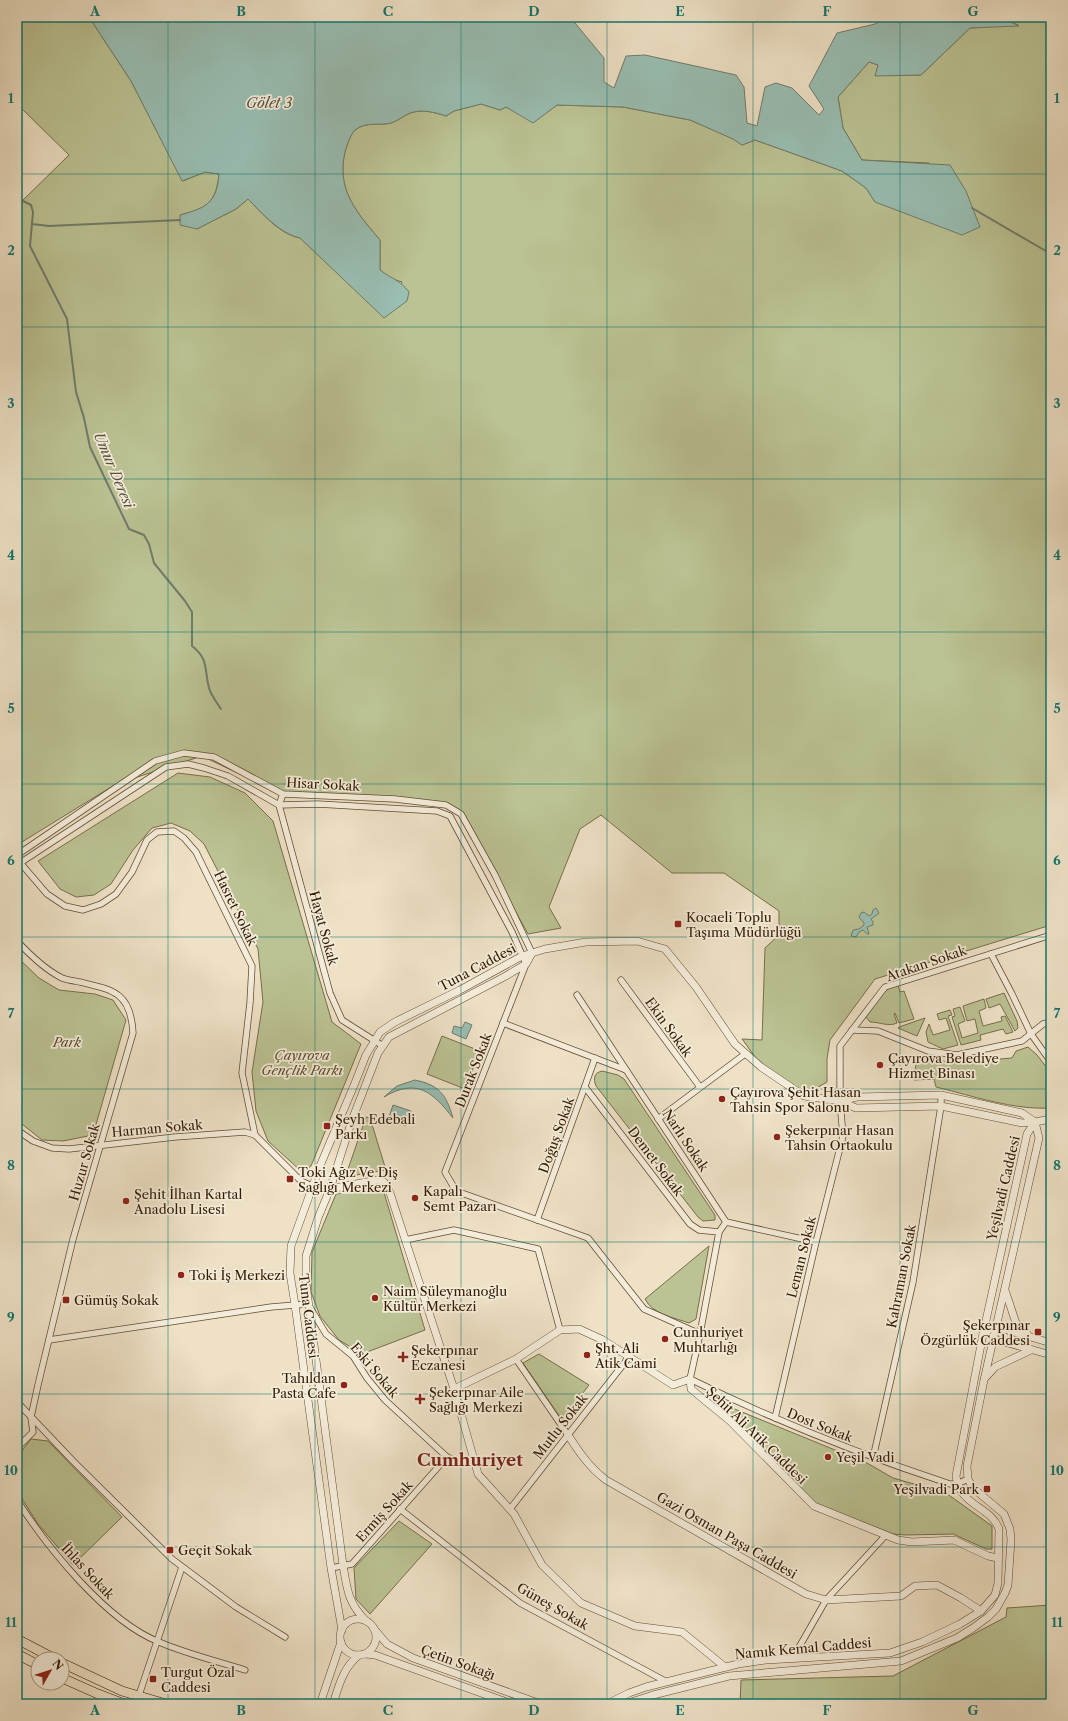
<svg xmlns="http://www.w3.org/2000/svg" width="1068" height="1721" font-family="'Libre Caslon Text',serif">
  <rect width="100%" height="100%" fill="#eee1c6"/>
  <filter id="stains"><feTurbulence type="fractalNoise" baseFrequency=".005" numOctaves="4"/><feColorMatrix values="0 0 0 0 .2 0 0 0 0 .09 0 0 0 0 .02 0 0 0 .5 -.17"/></filter>
  <radialGradient id="worn" r=".72"><stop offset=".6" stop-color="#630" stop-opacity="0"/><stop offset="1" stop-color="#630" stop-opacity=".3"/></radialGradient>
  <g fill="#bbc293" stroke="#776e4a">
    <path d="M17 17H89L131 81 183 181 205 172 219 174C216 203 207 208 180 215L197 229 236 209 248 199C263 214 279 234 300 238L384 317 402 282 390 278 380 270V240C357 213 336 190 345 152 347 145 350 135 355 130 366 121 380 126 391 123 398 121 403 116 410 113 422 109 434 112 446 116L454 111 481 104 500 110 506 107 534 122 557 105 623 107 690 120 734 139 742 145 755 140 842 171 866 188 875 202 929 163 862 160 843 128 838 97 869 62 878 65 876 75H921L970 28 1018 25 1001 17H1047L1046 26 1051 34V925L875 979 830 1040 827 1059V1082L815 1089 816 1093H805L758 1061 742 1039 762 1040 765 948 779 935V911L724 873H672L601 815 580 829 549 907 561 928 528 934 462 814 445 804 281 794 202 756 116 784 17 845V206L69 155 17 104Z"/>
    <path d="M178 773 210 777 245 793 273 821 332 1022 361 1044 311 1166 302 1172 268 1141 256 1111 252 1072 263 1002 258 949 204 844 190 831 171 823 152 828 133 850 111 884 94 895 76 897 60 889 38 861Z"/>
    <path d="M17 957 39 978 59 990 95 994 113 1000 126 1020 93 1135 63 1141 42 1140 17 1120Z"/>
    <path d="M898 985 900 992 904 991 914 1019 899 1023 895 1013 894 1014 897 1023C889 1027 879 1022 870 1022L865 1016 887 989Z"/>
    <path d="M1004 993 1017 1021 1018 1028 1015 1031 1000 1004 989 1008 986 999Z"/>
    <path d="M984 999 986 1008 979 1011 983 1026 1002 1021 1001 1017 1005 1016 1013 1032 1006 1034 1003 1029 980 1035 981 1040 961 1045 952 1017 955 1016 953 1009 960 1007 965 1021 958 1024 962 1038 978 1033 975 1019 967 1021 963 1006Z"/>
    <path d="M950 1010 952 1015 948 1016 958 1045 943 1049 928 1042 926 1032 929 1024 933 1035 950 1030 946 1018 939 1020 937 1014Z"/>
    <path d="M925 1018 917 1036 898 1028 899 1027Z"/>
    <path d="M442 1036 480 1051 465 1089 427 1074Z"/>
    <path d="M1028 1047 1037 1055 1051 1073V1108C1013 1110 973 1096 936 1087L934 1079 914 1080 917 1055 952 1063 1012 1058 1016 1051Z"/>
    <path d="M602 1071 618 1075 624 1079 715 1215V1220L703 1221 698 1217 596 1086C593 1078 594 1073 602 1071Z"/>
    <path d="M366 1117 370 1118 386 1170 350 1176 347 1172Z"/>
    <path d="M382 1186 425 1330 362 1354 339 1340 320 1316 311 1292 312 1252 336 1194Z"/>
    <path d="M709 1246 696 1319 689 1323C675 1318 652 1314 645 1299Z"/>
    <path d="M539 1354 589 1385 562 1420 523 1363Z"/>
    <path d="M715 1401 867 1463 893 1478 946 1493 992 1526V1549H986L953 1534 906 1535 893 1534 817 1504Z"/>
    <path d="M31 1439 48 1441 122 1517 73 1565 38 1524 17 1491V1457Z"/>
    <path d="M399 1521 432 1544 370 1614 356 1599 354 1568Z"/>
    <path d="M1051 1605V1704H740L741 1680 893 1676 1006 1617 1007 1608Z"/>
  </g>
  <g fill="#99beb2" stroke="#707c6b">
    <path d="M89 17H570L604 58V82L614 88 626 56 645 55 736 75 744 87 747 123 757 126 765 87 776 83 792 88 819 115 824 109 809 86 837 33 875 24 890 17H1001L1019 26 970 28 921 75 875 76 878 65 869 62 838 97 843 128 862 160 950 165 966 191 980 227 962 235 875 202 866 188 842 171 755 140 742 145 733 139 690 120 623 107 557 105 533 123 506 107 500 110 481 104 454 111 446 116C434 112 422 109 410 113 403 116 398 121 391 123 380 126 366 121 355 130 350 135 347 145 345 152 336 190 357 213 380 240V270C392 279 400 280 409 292L407 301 384 318 300 238C279 233 263 214 248 199L236 209 197 229 180 225V215C206 208 217 203 219 174L205 172 182 181 131 81Z"/>
    <path d="M876 908 879 913 871 919 873 922V925L867 927 869 934H867L863 930 859 932 856 937 851 936 853 930 859 929 864 925V923L859 917 861 913 864 912 869 916 872 914 873 910Z"/>
    <path d="M465 1022 472 1025 466 1039 452 1033 454 1026 462 1028Z"/>
    <path d="M415 1080C439 1085 446 1094 453 1118 432 1091 416 1078 384 1097L397 1086Z"/>
    <path d="M393 1105 411 1111 406 1126 388 1120Z"/>
  </g>
  <g fill="none" stroke-linecap="round" stroke-linejoin="round">
    <g stroke="#707c6b" stroke-width="2">
      <path d="M17 201H23L31 205 33 212 30 246 67 319 76 392 84 418 90 447 129 529 144 535 149 544 154 563 185 601 192 612V646C209 659 204 669 209 688 211 695 217 703 221 709"/>
      <path d="M972 208 1051 254"/>
      <path d="M32 224 49 226 180 220"/>
    </g>
    <defs>
      <g id="minor">
        <path d="M283 794 279 805 330 993 342 1020 383 1046"/>
        <path d="M17 855 155 761 184 753 214 757 283 794 395 799 446 805 461 814 495 875 532 953"/>
        <path d="M17 859 47 894 65 906 83 910 101 904 116 894 132 872 147 840 157 832 174 831 184 838 196 852 252 966 250 1003 242 1073 255 1135 301 1181 314 1187"/>
        <path d="M17 865 166 767 188 764 204 768 228 776 279 805 318 804 437 811 450 816 512 932 526 964 445 1172 456 1191 588 1238 644 1309 700 1334"/>
        <path d="M17 941C30 955 44 969 62 978 67 980 74 981 80 982 114 990 131 993 133 1033L73 1239 38 1385 31 1417 33 1432 17 1448"/>
        <path d="M991 954 1012 994 1031 1034 1051 1062"/>
        <path d="M621 980 700 1087"/>
        <path d="M577 995 726 1222 816 1242"/>
        <path d="M503 1023 626 1070"/>
        <path d="M852 1030 878 1031 928 1051 957 1055 1022 1041 1043 1024 1051 1022"/>
        <path d="M585 1087 690 1224 699 1230 719 1232"/>
        <path d="M658 1119 745 1054"/>
        <path d="M17 1130 33 1141 52 1148 69 1149 175 1137 245 1132 255 1135"/>
        <path d="M537 1220 595 1058"/>
        <path d="M726 1222 719 1232 700 1334 690 1379C774 1420 861 1455 950 1484H957L968 1479"/>
        <path d="M405 1240 454 1230 538 1249 560 1330"/>
        <path d="M49 1340 271 1307 308 1304 326 1334 353 1356 367 1378 385 1400 447 1457 459 1463 474 1460"/>
        <path d="M516 1359 568 1435"/>
        <path d="M17 1402 73 1461 172 1559 236 1607 285 1637"/>
        <path d="M775 1418 816 1242 843 1136 840 1101V1046L885 987 1051 935"/>
        <path d="M873 1458 913 1282 941 1106V1095"/>
        <path d="M17 1500C47 1547 106 1621 159 1642 187 1654 217 1661 245 1670"/>
        <path d="M400 1509 520 1603 665 1681"/>
        <path d="M510 1509 629 1357"/>
        <path d="M331 1568 352 1564 447 1457"/>
        <path d="M797 1658 798 1649 826 1600 885 1536"/>
        <path d="M136 1704 182 1567"/>
      </g>
      <g id="tertiary">
        <path d="M840 1101 857 1097 941 1095 1022 1113 1035 1122"/>
        <path d="M314 1187 330 1189 377 1180 384 1182 390 1193 454 1389 478 1474 514 1514 542 1565 581 1603 635 1626 682 1632 725 1667"/>
        <path d="M1005 1290 1016 1323 1028 1335"/>
        <path d="M983 1334 1027 1134 1035 1122"/>
        <path d="M994 1339 1051 1355"/>
        <path d="M986 1377 995 1367 1031 1350"/>
        <path d="M454 1389 516 1359 560 1330 579 1329 603 1340 673 1385 690 1379 691 1389 730 1421 814 1506 898 1540 912 1542 954 1540 988 1556 998 1558"/>
        <path d="M568 1435C579 1452 589 1467 606 1480L806 1594 826 1600 901 1596 915 1586 937 1585 961 1598 981 1611"/>
        <circle cx="358" cy="1637" r="18"/>
        <path d="M366 1621C348 1603 347 1589 343 1565L306 1284V1256L318 1218 330 1189 352 1120 378 1053 389 1037 504 977 526 964 532 953"/>
        <path d="M374 1629 387 1644 413 1658 541 1704"/>
        <path d="M342 1630 331 1568 295 1305 290 1273 291 1246 320 1166 355 1083 366 1055 380 1032 395 1022 460 990 522 956 545 949 586 942 637 941 665 949 696 987 735 1044 761 1067 804 1096 840 1101 856 1108 941 1106 1022 1123 1035 1122 1051 1119"/>
        <path d="M365 1654 375 1655 512 1704"/>
        <path d="M320 1704 341 1642"/>
        <path d="M333 1704C339 1685 343 1668 359 1655"/>
        <path d="M607 1704 629 1693 646 1687 738 1664 766 1660 890 1653 922 1642 960 1624 981 1611 995 1595 998 1583 999 1529C990 1505 960 1507 956 1476L983 1334 990 1329 997 1327 1051 1343"/>
        <path d="M625 1704 653 1695 729 1676 901 1661 957 1638 973 1628 988 1617 996 1609 1005 1593 1008 1585 1011 1540 1010 1529 1004 1514 973 1488 968 1479 967 1466 984 1380 1039 1138 1035 1122"/>
      </g>
      <g id="primary">
        <path d="M17 1639 55 1659"/>
        <path d="M17 1654 38 1665"/>
        <path d="M62 1663 122 1691 166 1704"/>
        <path d="M62 1678 98 1694 124 1704"/>
      </g>
    </defs>
    <use href="#minor" stroke="#624c32" stroke-width="7"/>
    <use href="#tertiary" stroke="#624c32" stroke-width="8"/>
    <use href="#primary" stroke="#331a00" stroke-width="10"/>
    <use href="#minor" stroke="#f4ecda" stroke-width="5.5"/>
    <use href="#tertiary" stroke="#f4ecda" stroke-width="7"/>
    <use href="#primary" stroke="#eee1c6" stroke-width="9"/>
  </g>
  <path fill="none" stroke="#0f766e" stroke-width="1" stroke-opacity="0.55" d="M168 17V1704M315 17V1704M461 17V1704M607 17V1704M753 17V1704M900 17V1704M17 174H1051M17 327H1051M17 479H1051M17 632H1051M17 784H1051M17 937H1051M17 1089H1051M17 1242H1051M17 1394H1051M17 1547H1051"/>
  <g fill="#8f2418" stroke="#f4ecda" stroke-width="1.5">
    <rect x="674" y="920" width="8" height="8" rx="2"/>
    <circle cx="880" cy="1065" r="4"/>
    <circle cx="722" cy="1099" r="4"/>
    <rect x="323" y="1122" width="8" height="8" rx="2"/>
    <circle cx="777" cy="1137" r="4"/>
    <rect x="286" y="1175" width="8" height="8" rx="2"/>
    <circle cx="415" cy="1198" r="4"/>
    <circle cx="126" cy="1201" r="4"/>
    <circle cx="181" cy="1275" r="4"/>
    <circle cx="375" cy="1298" r="4"/>
    <rect x="62" y="1296" width="8" height="8" rx="2"/>
    <rect x="1034" y="1328" width="8" height="8" rx="2"/>
    <circle cx="665" cy="1339" r="4"/>
    <circle cx="587" cy="1355" r="4"/>
    <path d="M401 1351h4v4h4v4h-4v4h-4v-4h-4v-4h4z"/>
    <circle cx="344" cy="1385" r="4"/>
    <path d="M418 1393h4v4h4v4h-4v4h-4v-4h-4v-4h4z"/>
    <circle cx="828" cy="1457" r="4"/>
    <rect x="983" y="1485" width="8" height="8" rx="2"/>
    <rect x="166" y="1546" width="8" height="8" rx="2"/>
    <rect x="149" y="1675" width="8" height="8" rx="2"/>
  </g>
  <g text-anchor="middle" stroke-width="3.5" stroke-linejoin="round" paint-order="stroke">
    <g font-size="13" fill="#331a00" stroke="#f4ecda">
      <text transform="translate(323 784) rotate(3)" y="5">Hisar Sokak</text>
      <text transform="translate(236 908) rotate(64)" y="5">Hasret Sokak</text>
      <text transform="translate(324 928) rotate(75)" y="5">Hayat Sokak</text>
      <text transform="translate(926 963) rotate(-19)" y="5">Atakan Sokak</text>
      <text transform="translate(477 967) rotate(-28)" y="5">Tuna Caddesi</text>
      <text transform="translate(669 1027) rotate(54)" y="5">Ekin Sokak</text>
      <text transform="translate(473 1070) rotate(-69)" y="5">Durak Sokak</text>
      <text transform="translate(157 1128) rotate(-5)" y="5">Harman Sokak</text>
      <text transform="translate(556 1135) rotate(-70)" y="5">Doğuş Sokak</text>
      <text transform="translate(686 1140) rotate(56)" y="5">Narlı Sokak</text>
      <text transform="translate(656 1161) rotate(53)" y="5">Demet Sokak</text>
      <text transform="translate(84 1162) rotate(-74)" y="5">Huzur Sokak</text>
      <text transform="translate(1003 1188) rotate(-77)" y="5">Yeşilvadi Caddesi</text>
      <text transform="translate(801 1257) rotate(-76)" y="5">Leman Sokak</text>
      <text transform="translate(901 1276) rotate(-79)" y="5">Kahraman Sokak</text>
      <text transform="translate(309 1316) rotate(83)" y="5">Tuna Caddesi</text>
      <text transform="translate(375 1370) rotate(50)" y="5">Eski Sokak</text>
      <text transform="translate(820 1425) rotate(22)" y="5">Dost Sokak</text>
      <text transform="translate(560 1426) rotate(-52)" y="5">Mutlu Sokak</text>
      <text transform="translate(757 1435) rotate(44)" y="5">Şehit Ali Atik Caddesi</text>
      <text transform="translate(384 1511) rotate(-48)" y="5">Ermiş Sokak</text>
      <text transform="translate(727 1535) rotate(30)" y="5">Gazi Osman Paşa Caddesi</text>
      <text transform="translate(88 1571) rotate(47)" y="5">İhlas Sokak</text>
      <text transform="translate(553 1606) rotate(30)" y="5">Güneş Sokak</text>
      <text transform="translate(803 1648) rotate(-5)" y="5">Namık Kemal Caddesi</text>
      <text transform="translate(458 1662) rotate(20)" y="5">Çetin Sokağı</text>
    </g>
    <g font-size="13" fill="#331a00" stroke="#f4ecda" text-anchor="start">
      <text x="686" y="922">Kocaeli Toplu<tspan x="686" dy="15">Taşıma Müdürlüğü</tspan></text>
      <text x="888" y="1063">Çayırova Belediye<tspan x="888" dy="15">Hizmet Binası</tspan></text>
      <text x="730" y="1097">Çayırova Şehit Hasan<tspan x="730" dy="15">Tahsin Spor Salonu</tspan></text>
      <text x="335" y="1124">Şeyh Edebali<tspan x="335" dy="15">Parkı</tspan></text>
      <text x="785" y="1135">Şekerpınar Hasan<tspan x="785" dy="15">Tahsin Ortaokulu</tspan></text>
      <text x="298" y="1177">Toki Ağız Ve Diş<tspan x="298" dy="15">Sağlığı Merkezi</tspan></text>
      <text x="423" y="1196">Kapalı<tspan x="423" dy="15">Semt Pazarı</tspan></text>
      <text x="134" y="1199">Şehit İlhan Kartal<tspan x="134" dy="15">Anadolu Lisesi</tspan></text>
      <text x="189" y="1280">Toki İş Merkezi</text>
      <text x="383" y="1296">Naim Süleymanoğlu<tspan x="383" dy="15">Kültür Merkezi</tspan></text>
      <text x="74" y="1305">Gümüş Sokak</text>
      <text x="1030" y="1330" text-anchor="end">Şekerpınar<tspan x="1030" dy="15">Özgürlük Caddesi</tspan></text>
      <text x="673" y="1337">Cunhuriyet<tspan x="673" dy="15">Muhtarlığı</tspan></text>
      <text x="595" y="1353">Şht. Ali<tspan x="595" dy="15">Atik Cami</tspan></text>
      <text x="411" y="1355">Şekerpınar<tspan x="411" dy="15">Eczanesi</tspan></text>
      <text x="336" y="1383" text-anchor="end">Tahıldan<tspan x="336" dy="15">Pasta Cafe</tspan></text>
      <text x="429" y="1397">Şekerpınar Aile<tspan x="429" dy="15">Sağlığı Merkezi</tspan></text>
      <text x="836" y="1462">Yeşil Vadi</text>
      <text x="979" y="1494" text-anchor="end">Yeşilvadi Park</text>
      <text x="178" y="1555">Geçit Sokak</text>
      <text x="161" y="1677">Turgut Özal<tspan x="161" dy="15">Caddesi</tspan></text>
    </g>
    <g font-size="13" font-style="italic" fill="#5c4c2c" stroke="#f4ecda">
      <text x="67" y="1047">Park</text>
      <text x="302" y="1060">Çayırova<tspan x="302" dy="15">Gençlik Parkı</tspan></text>
    </g>
    <g font-size="14" font-style="italic" fill="#57533e" stroke="#f4ecda">
      <text x="269" y="108">Gölet 3</text>
      <text transform="translate(114 470) rotate(67)" y="5">Umur Deresi</text>
    </g>
    <g font-size="17" font-weight="bold" fill="#7a1f14" stroke="#f4ecda">
      <text x="470" y="1466">Cumhuriyet</text>
    </g>
  </g>
  <rect width="1068" height="1721" fill="none" stroke="#eee1c6" stroke-width="44"/>
  <g transform="translate(50 1671) rotate(51)"><circle r="19" fill="#f4ecda" stroke="#a79883"/>
  <path d="M0-3L7 15L0 10L-7 15Z" fill="#8f2418"/>
  <text y="-6" font-size="11" font-weight="bold" text-anchor="middle" fill="#331a00">N</text>
  </g>
  <rect x="22" y="22" width="1024" height="1677" fill="none" stroke="#0f766e" stroke-width="1.5"/>
  <g font-size="13" text-anchor="middle" font-weight="bold" fill="#0f766e">
    <text x="95" y="16">A</text>
    <text x="241" y="16">B</text>
    <text x="388" y="16">C</text>
    <text x="534" y="16">D</text>
    <text x="680" y="16">E</text>
    <text x="827" y="16">F</text>
    <text x="973" y="16">G</text>
    <text x="11" y="103">1</text>
    <text x="1057" y="103">1</text>
    <text x="11" y="255">2</text>
    <text x="1057" y="255">2</text>
    <text x="11" y="408">3</text>
    <text x="1057" y="408">3</text>
    <text x="11" y="560">4</text>
    <text x="1057" y="560">4</text>
    <text x="11" y="713">5</text>
    <text x="1057" y="713">5</text>
    <text x="11" y="865">6</text>
    <text x="1057" y="865">6</text>
    <text x="11" y="1018">7</text>
    <text x="1057" y="1018">7</text>
    <text x="11" y="1170">8</text>
    <text x="1057" y="1170">8</text>
    <text x="11" y="1322">9</text>
    <text x="1057" y="1322">9</text>
    <text x="11" y="1475">10</text>
    <text x="1057" y="1475">10</text>
    <text x="11" y="1627">11</text>
    <text x="1057" y="1627">11</text>
    <text x="95" y="1715">A</text>
    <text x="241" y="1715">B</text>
    <text x="388" y="1715">C</text>
    <text x="534" y="1715">D</text>
    <text x="680" y="1715">E</text>
    <text x="827" y="1715">F</text>
    <text x="973" y="1715">G</text>
  </g>
  <rect width="100%" height="100%" filter="url(#stains)"/>
  <rect width="100%" height="100%" fill="url(#worn)"/>
</svg>
